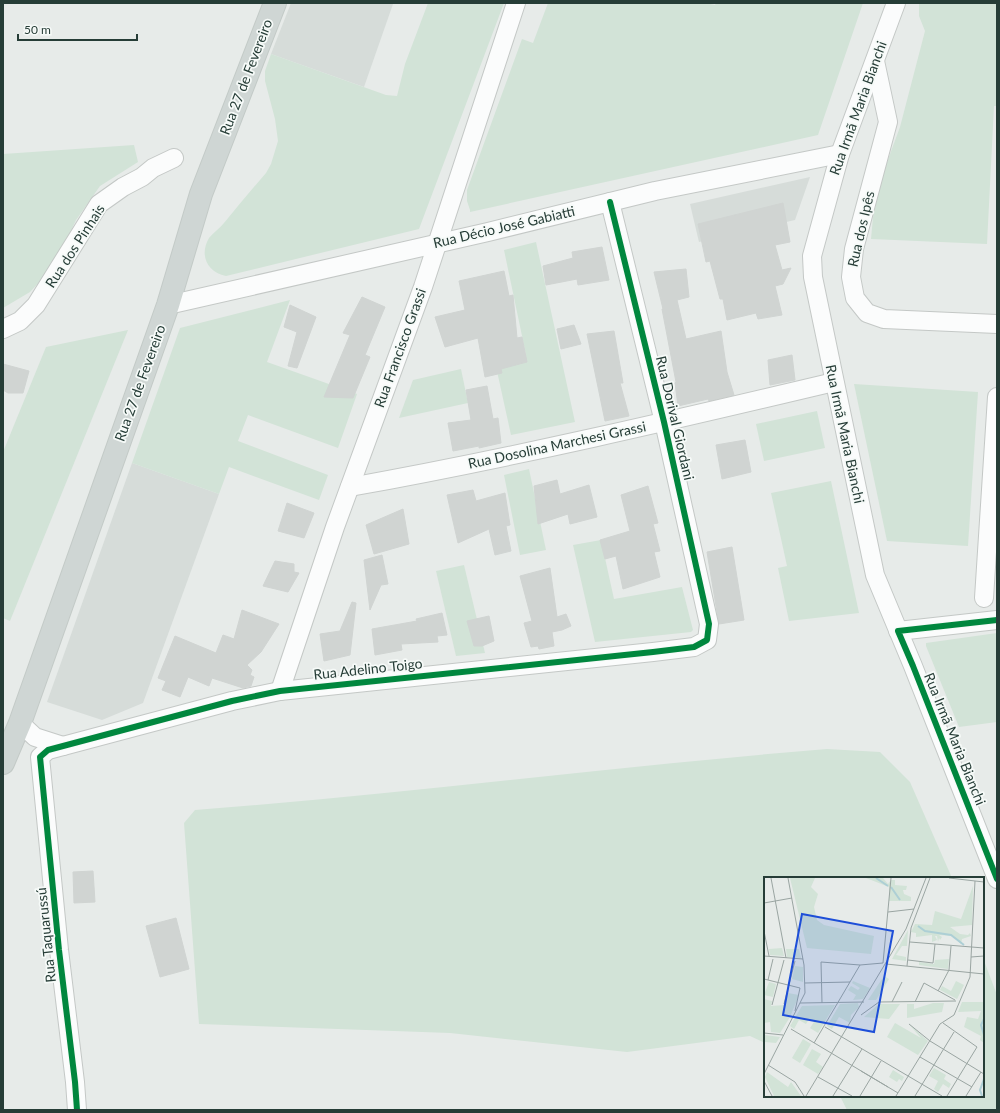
<svg xmlns="http://www.w3.org/2000/svg" width="1000" height="1113" font-family="Lato,sans-serif">
  <rect width="100%" height="100%" fill="#e7ebe9"/>
  <g fill="#d6dcd9">
    <path d="M291 3 393 4 364 87 271 54Z"/>
    <path d="M810 177 795 220 699 242 690 204Z"/>
    <path d="M132 463 219 494 143 703 102 720 47 702Z"/>
  </g>
  <g fill="#d2e3d7">
    <path d="M428 3H504L419 229 226 276C207 272 199 255 209 238 213 233 220 228 224 223 238 206 252 189 266 173L271 164 278 141 275 119 265 81V71L271 54 386 95 397 96 405 64Z"/>
    <path d="M548 3H706L715 5 716 3H863L818 135 470 212V210L467 201V190L522 39 533 43Z"/>
    <path d="M919 3H997V106H994L987 244 871 239 873 217 883 173 900 127 925 31 919 16Z"/>
    <path d="M134 145 138 162 100 186 76 220 54 266 30 292 3 308V154Z"/>
    <path d="M536 242 575 422 511 435 495 362 526 355 504 250Z"/>
    <path d="M290 300 267 362 357 394 338 448 248 415 238 441 328 475 319 500 229 467 219 494 132 463 180 328Z"/>
    <path d="M128 330 10 621 3 618V452L46 347Z"/>
    <path d="M461 369 468 403 399 418 413 380Z"/>
    <path d="M854 384 978 392 968 546 887 541Z"/>
    <path d="M817 411 825 448 764 461 756 424Z"/>
    <path d="M529 469 546 550 520 555 504 475Z"/>
    <path d="M831 481 859 613 789 621 778 568 787 566 771 493Z"/>
    <path d="M601 540 614 599 682 587 693 630 691 632 595 642 573 545Z"/>
    <path d="M464 565 485 653 456 656 436 571Z"/>
    <path d="M997 633V722L959 727 926 646V643Z"/>
    <path d="M827 749 880 752 910 782 952 878H765V1043L750 1036 627 1052 450 1033 199 1024 184 823 195 810C406 794 616 766 827 749Z"/>
    <path d="M983 958 997 995V1110H847L840 1096H983Z"/>
  </g>
  <g fill="#d0d4d2" stroke="#d0d4d2">
    <path d="M783 203 790 242 775 245 782 270 791 268 783 284 775 286 782 315 758 319 756 313 727 320 723 299H720L710 261 706 262 698 224Z"/>
    <path d="M602 247 609 280 578 285 577 279 546 285 543 266 573 258 572 252Z"/>
    <path d="M686 269 689 297 677 300 686 339 721 331 727 372 734 395 709 401 708 399 678 406 675 383 676 382 662 309H663L654 272Z"/>
    <path d="M504 271 509 296 513 295 517 338 522 337 527 362 501 369 502 373 485 377 478 338 445 347 435 317 465 310 459 281Z"/>
    <path d="M362 297 385 307 365 355 370 357 353 398 324 397 350 335 343 333Z"/>
    <path d="M290 305 316 317 297 368 288 366 297 332 284 327Z"/>
    <path d="M574 325 581 344 561 349 557 329Z"/>
    <path d="M614 331 623 383H620L629 416 605 421 587 334Z"/>
    <path d="M792 355 795 380 770 385 768 360Z"/>
    <path d="M3 364 29 371 23 393H8L3 390Z"/>
    <path d="M487 386 493 419 498 418 501 443 479 448V446L453 451 448 423 471 420 466 390Z"/>
    <path d="M745 440 751 472 722 479 716 445Z"/>
    <path d="M557 480 560 494 589 485 597 517 570 524 568 514 538 524 534 486Z"/>
    <path d="M648 486 658 523 653 524 660 551 654 552 660 577 623 589 616 556 605 559 600 540 630 531 621 495Z"/>
    <path d="M473 490 476 501 505 493 510 525 506 526 511 551 495 555 489 529 458 543 447 495Z"/>
    <path d="M287 503 314 513 304 538 278 531Z"/>
    <path d="M403 509 409 544 374 554 366 525Z"/>
    <path d="M732 547 744 620 719 624 707 552Z"/>
    <path d="M382 555 388 584 381 585 370 610 364 560Z"/>
    <path d="M275 561 294 564V572L299 573 288 592 263 586Z"/>
    <path d="M550 568 557 617 566 614 571 626 562 630 552 632 554 646 539 649 538 646 531 647 524 623 532 621 520 576Z"/>
    <path d="M352 602 356 603 350 655 324 661 320 634 340 631Z"/>
    <path d="M242 610 279 624 261 652 247 665 252 670 250 675 254 677 251 686 243 688 212 678 209 686 188 677 180 697 162 690 166 681 158 678 175 636 216 653 223 635 234 639Z"/>
    <path d="M442 613 447 635 437 636 438 642 401 644 402 650 375 655 372 629 417 621 416 619Z"/>
    <path d="M489 616 494 641 482 646H474L467 621Z"/>
    <path d="M93 871 95 902 74 903 73 872Z"/>
    <path d="M176 918 189 969 160 977 146 926Z"/>
  </g>
  <g fill="none" stroke-linecap="round" stroke-linejoin="round">
    <defs>
      <g id="minor">
        <path d="M896 3 840 154 812 256 813 277 875 575 913 666 997 879"/>
        <path d="M875 61 888 122 854 249 851 277 855 298 867 313 884 319 997 324"/>
        <path d="M168 305 488 232 655 191 840 154"/>
        <path d="M3 329 20 321 36 305 99 204 123 187 142 177 153 168 174 158"/>
        <path d="M350 487C512 458 674 420 834 382"/>
        <path d="M984 598 997 397"/>
        <path d="M898 631 997 620"/>
        <path d="M280 691 335 527 423 287 516 3"/>
        <path d="M20 723 35 737 63 746"/>
        <path d="M77 1110 75 1082 59 950 40 757 48 750 232 701 280 691 653 652 694 647 707 640 709 624 664 422 610 202"/>
      </g>
      <path id="major" d="M3 763 20 723 168 305 201 194 275 3"/>
    </defs>
    <use href="#minor" stroke="#c4c8c6" stroke-width="20"/>
    <use href="#major" stroke="#c3cac7" stroke-width="24"/>
    <use href="#minor" stroke="#fbfcfc" stroke-width="18"/>
    <use href="#major" stroke="#cfd6d4" stroke-width="22"/>
    <defs>
      <g id="cycleway">
        <path d="M997 620 898 631 913 666 997 879"/>
        <path d="M77 1110 75 1082 59 950 40 757 48 750 232 701 280 691 653 652 694 647 707 640 709 624 664 422 610 202"/>
      </g>
    </defs>
    <use href="#cycleway" stroke="#f6faf8" stroke-width="8"/>
    <use href="#cycleway" stroke="#00873e" stroke-width="6"/>
  </g>
  <g text-anchor="middle" stroke-width="3.5" stroke-linejoin="round" paint-order="stroke">
    <g font-size="14" fill="#263d37" stroke="#f6faf8">
      <text transform="translate(246 77) rotate(-69)" y="5">Rua 27 de Fevereiro</text>
      <text transform="translate(858 108) rotate(-70)" y="5">Rua Irmã Maria Bianchi</text>
      <text transform="translate(504 227) rotate(-13)" y="5">Rua Décio José Gabiatti</text>
      <text transform="translate(861 229) rotate(-77)" y="5">Rua dos Ipês</text>
      <text transform="translate(75 246) rotate(-57)" y="5">Rua dos Pinhais</text>
      <text transform="translate(400 348) rotate(-70)" y="5">Rua Francisco Grassi</text>
      <text transform="translate(140 383) rotate(-70)" y="5">Rua 27 de Fevereiro</text>
      <text transform="translate(675 418) rotate(77)" y="5">Rua Dorival Giordani</text>
      <text transform="translate(845 434) rotate(78)" y="5">Rua Irmã Maria Bianchi</text>
      <text transform="translate(557 445) rotate(-12)" y="5">Rua Dosolina Marchesi Grassi</text>
      <text transform="translate(368 669) rotate(-6)" y="5">Rua Adelino Toigo</text>
      <text transform="translate(955 739) rotate(68)" y="5">Rua Irmã Maria Bianchi</text>
      <text transform="translate(46 935) rotate(-96)" y="5">Rua Taquarussú</text>
    </g>
  </g>
  <g transform="translate(764 877)">
    <rect width="220" height="220" fill="#e7ebe9"/>
    <path d="M26 1H51L47 10 54 17 50 30 53 43 60 48 110 59 107 77 43 71ZM102 1H119L124 7 127 3H131V8L143 9 142 13H139L140 17 147 20V24H125V10ZM209 9 208 48 186 50 196 57 204 58 206 56 207 59 198 62 197 67 189 59 175 58 178 60 176 63 175 61 174 65 173 59H171L173 63 168 65V58L152 60V56L147 55 151 47 168 48 171 34 197 42ZM144 53 143 69H138L132 78 142 80V84L128 82ZM18 71 20 79 6 78 5 72ZM22 72H35L37 81 23 80ZM185 82 184 92 155 88V85L170 87 171 83ZM31 89 39 90V105L28 102ZM120 99 125 102 112 123H104ZM89 104 106 111 99 122 89 123 92 118 84 113 87 109 94 113 96 111 88 106ZM192 104 200 108 193 122 176 113 178 109 187 114ZM5 105 12 107 9 120 0 118ZM24 116 35 118 26 140 16 156 7 155 6 145 0 146V122L8 124 7 129 21 128ZM198 125H220V166L216 163 217 159 200 150 203 140 214 142 217 134 194 135ZM94 126 95 130 87 138 86 146 75 140 68 152 63 149 76 127ZM169 126H180L178 135 143 141V127H150V132ZM115 127H136L125 142 100 140ZM71 128 54 156 46 151 50 145 45 142 42 147 35 143 30 152 26 149 38 129ZM131 146 157 161 144 146 164 164 154 178 123 160ZM0 158H1L16 160 12 166 1 165ZM39 162 47 167 36 186 28 181ZM48 172 57 177 52 185 59 190 54 197 39 188ZM170 191 182 198 180 202 187 207 185 211 179 207 174 215 170 212 174 204 165 199ZM129 193 140 200 138 204 135 202 133 205 125 200ZM3 195 24 210 27 205 37 219H10L1 200Z" fill="#d2e3d7"/>
    <path fill="none" stroke="#adcfd5" stroke-width="2" d="M112 1 124 9M127 10 136 23M154 49 161 54 187 58 200 68M220 142 217 148 220 158M218 219 216 213 220 202"/>
    <path fill="none" stroke="#9aa5a2" stroke-width="1" d="M7 1 22 81M185 1 220 5M0 26 28 21M124 35 150 32M0 54 5 79M146 65 220 71M0 79 39 82M207 80 220 79M144 83 169 86 171 67M122 87 220 97M143 89 147 51 166 1M0 102 36 111 31 134M4 103 9 82M41 106 86 105M174 114 185 93 187 69M128 125 138 105M151 125 160 106 191 123M36 126 100 125M58 126 57 85 96 88 119 86 127 1M20 127 31 84M8 128 20 83M97 138 115 125 192 124M179 146 213 170 183 219M145 147 166 164 220 197M61 150 178 219M27 152 134 216M0 156 19 158M50 166 96 88M156 180 208 210M4 188 31 205 40 219M97 194 124 210M0 197 41 116 40 88 24 1M54 200 88 219M0 204 8 219M42 219 142 52 162 1M69 219 98 172M96 219 117 184M132 219 176 147 190 138 206 100 211 4M151 219 190 155M202 219 217 195"/>
    <path fill="#1d4ed8" fill-opacity="0.15" stroke="#1d4ed8" stroke-width="2" d="M38 37 129 54 110 155 19 138Z"/>
    <rect width="220" height="220" fill="none" stroke="#263d37" stroke-width="2"/>
  </g>
  <rect width="1000" height="1113" fill="none" stroke="#263d37" stroke-width="8"/>
  <path d="M18 34v6h119v-6" fill="none" stroke="#263d37" stroke-width="2"/>
  <text x="24" y="34" font-size="12" fill="#263d37" stroke="#f6faf8" stroke-width="3" paint-order="stroke">50 m</text>
</svg>
